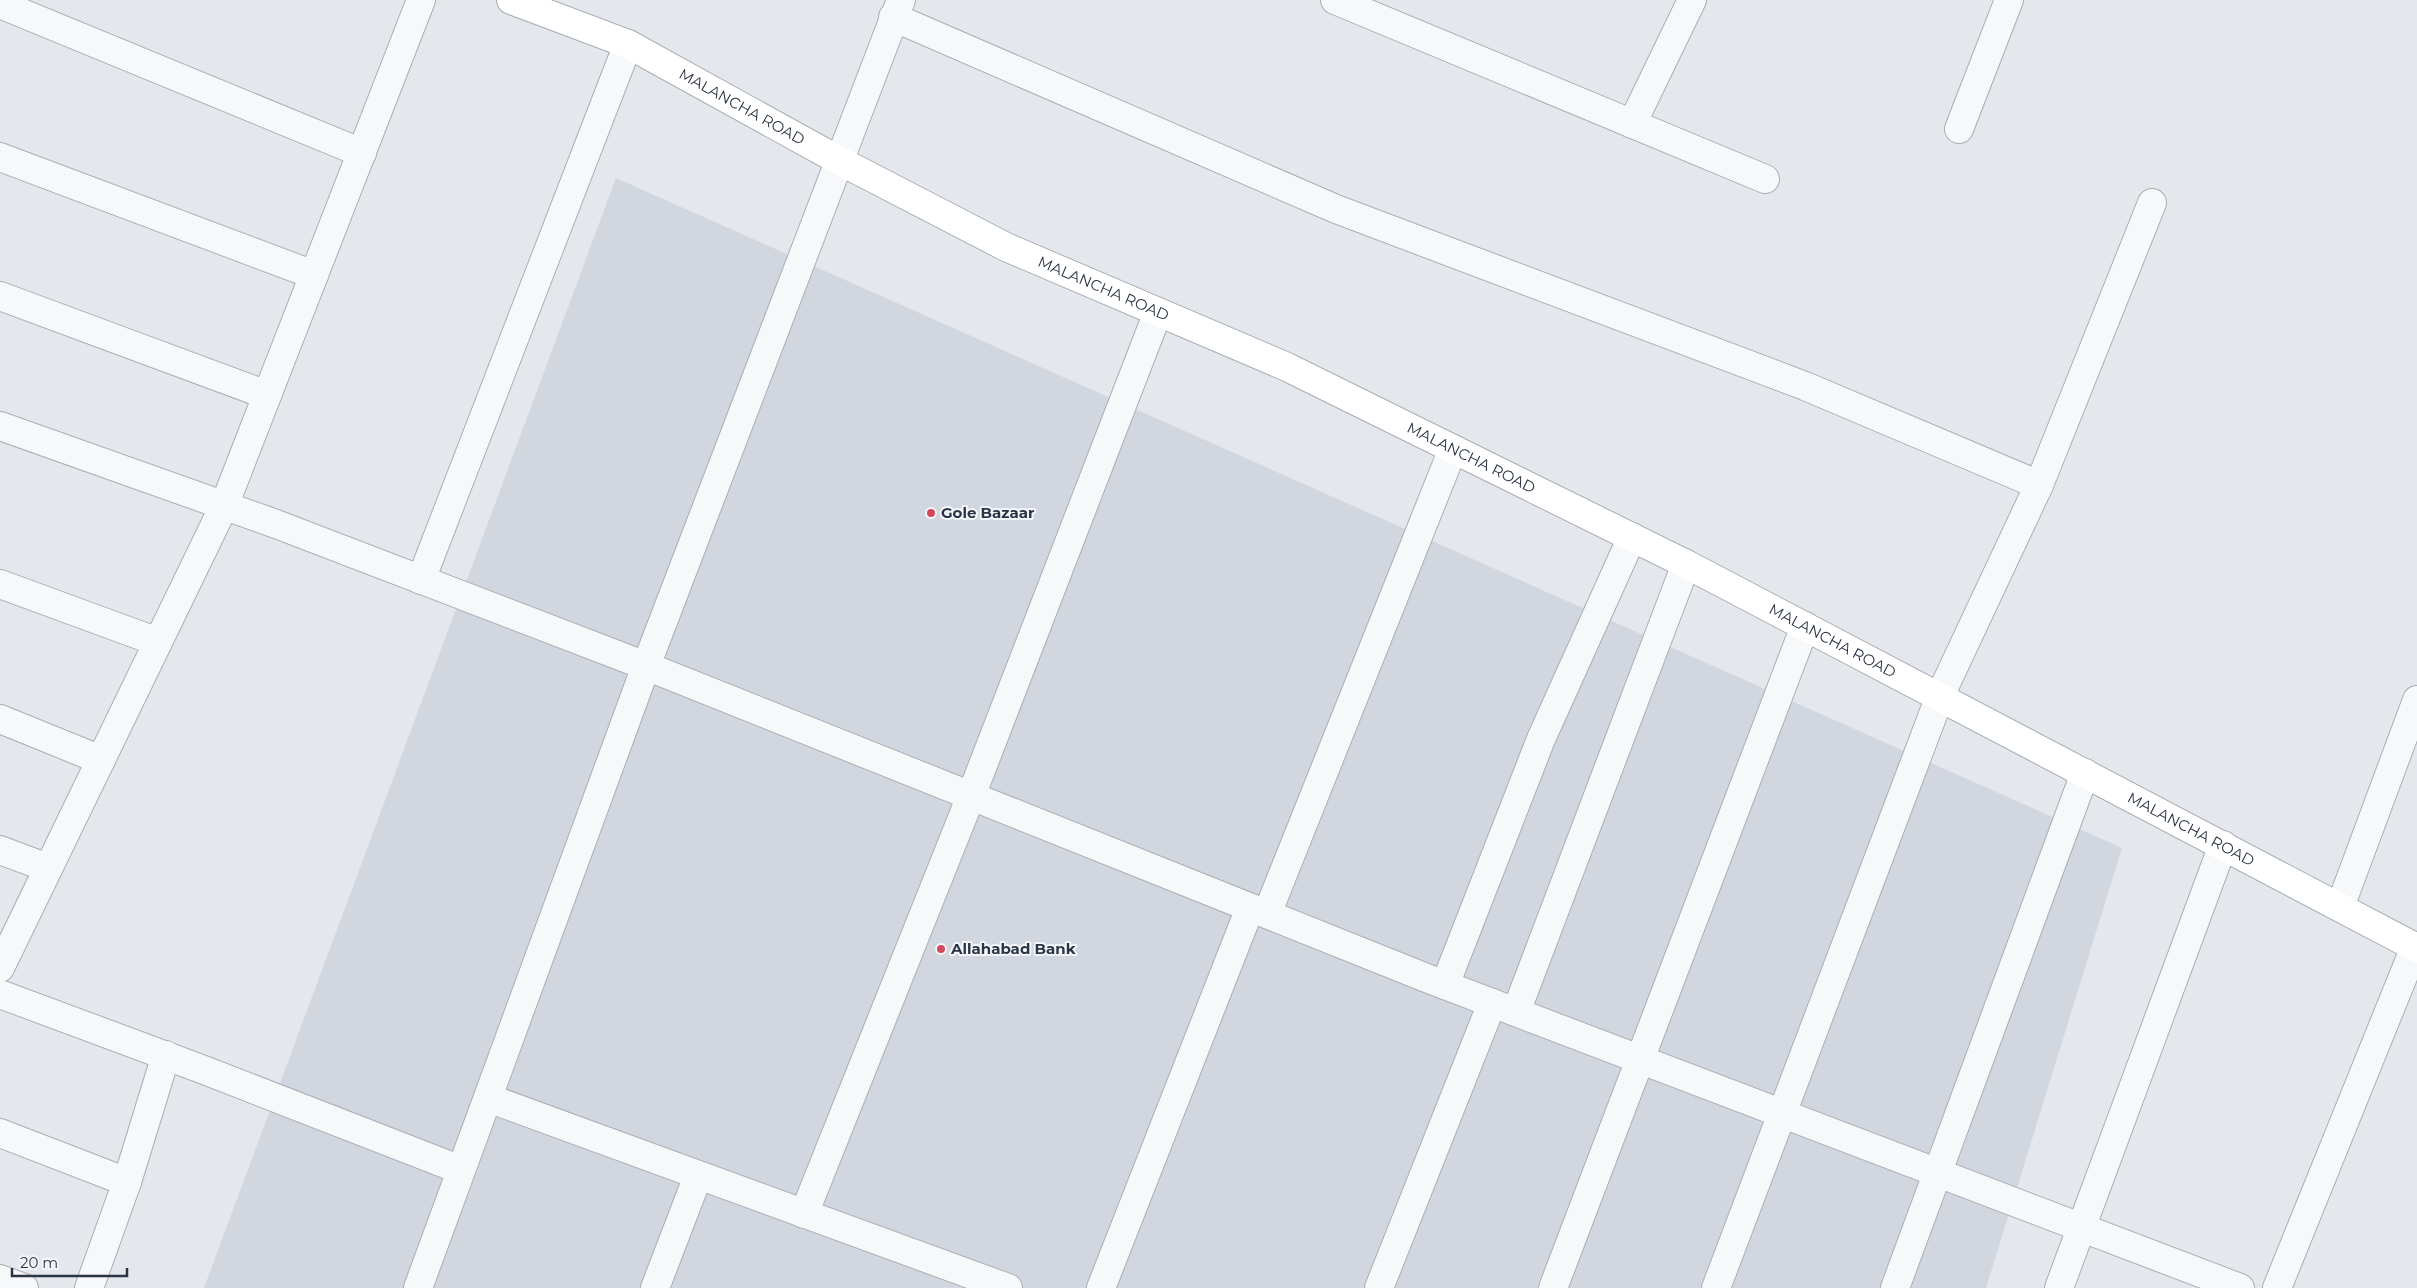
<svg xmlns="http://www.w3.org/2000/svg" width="2417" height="1288" font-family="Montserrat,sans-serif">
  <rect width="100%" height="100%" fill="#e4e7ec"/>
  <path fill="#d2d6de" d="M616 178 2122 848 1986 1288H204Z"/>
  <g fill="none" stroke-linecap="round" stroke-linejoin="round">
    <defs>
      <g id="street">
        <path d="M1335 0 1765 179"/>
        <path d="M0 4 362 153"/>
        <path d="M893 17 1336 209 1805 386 2039 485"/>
        <path d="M1632 124 1692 0"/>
        <path d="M1959 129 2009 0"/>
        <path d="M0 157 314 275"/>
        <path d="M0 296 267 395"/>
        <path d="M0 426 276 524 646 666 1429 979 2240 1288"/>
        <path d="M421 580 628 44"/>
        <path d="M0 584 158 642"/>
        <path d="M0 719 101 760"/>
        <path d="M0 850 48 868"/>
        <path d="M2340 907 2417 700"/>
        <path d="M1267 914 1453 449"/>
        <path d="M0 968 224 506 421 0"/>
        <path d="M1445 985 1541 739 1632 537"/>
        <path d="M0 994 204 1070 461 1170"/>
        <path d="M1516 1012 1686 564"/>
        <path d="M488 1098 1008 1288"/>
        <path d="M0 1133 127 1182"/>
        <path d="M804 1214 971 796 1158 312"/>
        <path d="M0 1279 24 1288"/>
        <path d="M89 1288 127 1182 166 1055"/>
        <path d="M418 1288 646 666 901 0"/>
        <path d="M655 1288 698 1176"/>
        <path d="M1101 1288 1250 908"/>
        <path d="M1379 1288 1492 1003"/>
        <path d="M1553 1288 1805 626"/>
        <path d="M1716 1288 1940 696 2039 485 2152 203"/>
        <path d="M1895 1288 2085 773"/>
        <path d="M2059 1288 2223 845"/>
        <path d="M2277 1288 2415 947"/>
      </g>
      <g id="secondary">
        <path id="s1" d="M511 0 628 44 840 161 1006 247 1287 367 1686 564 2417 948"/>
      </g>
    </defs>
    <use href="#street" stroke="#a9aeb7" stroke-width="30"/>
    <use href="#secondary" stroke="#a9aeb7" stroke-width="30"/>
    <use href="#street" stroke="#f7f8fa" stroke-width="28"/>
    <use href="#secondary" stroke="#fff" stroke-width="28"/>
  </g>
  <g fill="#d1495b" stroke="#f4f6f9" stroke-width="2">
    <circle cx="931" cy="513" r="5"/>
    <circle cx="941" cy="949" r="5"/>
  </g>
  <g text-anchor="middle" stroke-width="4" stroke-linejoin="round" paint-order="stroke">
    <g font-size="15" fill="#2b3445" stroke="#f4f6f9">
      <text dy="5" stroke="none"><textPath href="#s1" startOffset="255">MALANCHA ROAD</textPath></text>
      <text dy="5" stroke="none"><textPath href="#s1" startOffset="660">MALANCHA ROAD</textPath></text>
      <text dy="5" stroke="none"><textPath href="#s1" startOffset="1065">MALANCHA ROAD</textPath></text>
      <text dy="5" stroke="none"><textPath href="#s1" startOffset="1470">MALANCHA ROAD</textPath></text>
      <text dy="5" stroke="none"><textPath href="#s1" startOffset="1875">MALANCHA ROAD</textPath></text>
    </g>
    <g font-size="15" font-weight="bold" fill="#2b3445" stroke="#f4f6f9" text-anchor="start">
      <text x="941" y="518">Gole Bazaar</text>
      <text x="951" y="954">Allahabad Bank</text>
    </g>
  </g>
  <path d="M12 1268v8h115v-8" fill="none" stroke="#2b3445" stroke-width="2.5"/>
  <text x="20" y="1268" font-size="15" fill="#2b3445" stroke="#f4f6f9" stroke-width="4" paint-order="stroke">20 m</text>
</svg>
